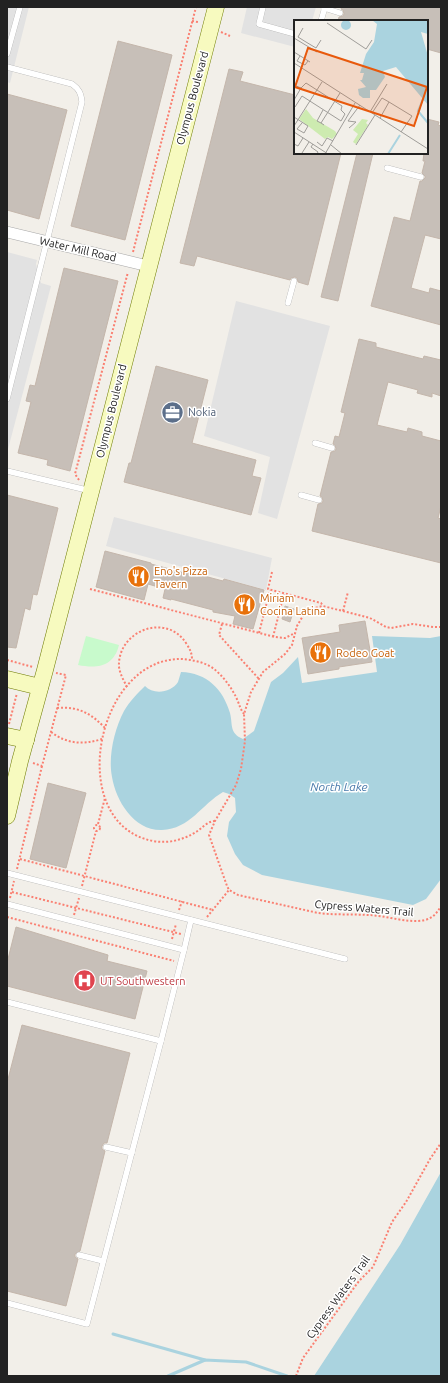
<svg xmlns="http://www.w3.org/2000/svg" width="448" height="1383" font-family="Ubuntu,sans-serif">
  <rect width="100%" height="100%" fill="#f2efe9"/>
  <path fill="#c8facc" d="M86 636 119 645C114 666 98 669 78 665Z"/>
  <g fill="#e2e2e2">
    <path d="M7 7H29L10 83 7 82Z"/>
    <path d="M247 7H316L312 21H295V47L241 33Z"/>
    <path d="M7 252 37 260 36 264 41 283 51 286 7 453Z"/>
    <path d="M236 301 330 326 277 519 258 513 270 457 204 436Z"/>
    <path d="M114 517 272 558 266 590 106 546Z"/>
  </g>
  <g fill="#aad3df">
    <path d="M372 636 430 638 441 636V879L426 899 413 905 262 875 243 865 235 854 227 836 229 822 236 812 235 798 229 794 223 792C202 804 190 829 162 830 134 831 116 801 112 777 108 757 114 730 124 711 129 702 138 693 145 686 153 695 171 693 178 682 179 679 180 675 181 672 207 673 223 689 230 713 233 725 229 733 243 739L254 731 271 682 283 673 298 657 302 683 377 672Z"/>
    <path d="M441 1172V1376H314L400 1245Z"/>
  </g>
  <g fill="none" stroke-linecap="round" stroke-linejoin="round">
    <g stroke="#aad3df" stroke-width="3">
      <path d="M113 1334 205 1360"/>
      <path d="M168 1376 205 1360 246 1362 287 1376"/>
    </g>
  </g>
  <g fill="#c7bfb8" stroke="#c4b6ab">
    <path d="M342 7H441V53L427 49V21H338L339 17 343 16 344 14 343 10 341 9Z"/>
    <path d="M118 41 172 55 125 240 71 226Z"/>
    <path d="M229 69 243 72 240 81 295 95V153H341L308 285 298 282 297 278 295 277 291 278 290 280 197 256 194 266 180 263Z"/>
    <path d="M7 94 67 110 39 219 7 210Z"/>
    <path d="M427 119 439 122 438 125 441 126V239L425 235 411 288 429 293 430 288 441 291V325L371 306 394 217 410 221 420 181H422L425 178V176L422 173 425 161H423L424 153H427Z"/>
    <path d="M357 153H373L338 301 321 297Z"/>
    <path d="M64 268 118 281 70 471 47 465 48 460 18 453 31 402 26 401 30 385 35 386Z"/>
    <path d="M359 339 376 343V347L423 359 424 356 441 360V396L432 393V397L417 393 418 390 388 382 377 425 407 432 408 428 422 432V436L441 441V506L438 518 441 519V563L312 531 318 504 322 503 323 501 322 497 320 496 331 452 335 451 336 449 335 445 333 444 335 436 339 437 345 413 341 412Z"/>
    <path d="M156 366 208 380 192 443 256 460 252 476 261 478 251 515 124 482 129 463H131Z"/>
    <path d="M7 495 58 508 37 595 33 594 30 610 25 608 16 648 7 647Z"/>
    <path d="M105 551 151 563V564L188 574 189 572 223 581 224 579 264 590 253 629 233 624 235 616 213 612V610L171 599V600L163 598 165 589 148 584 144 600 96 587Z"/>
    <path d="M285 606 294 609 290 622 282 619Z"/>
    <path d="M365 621 372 662 339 667V669L308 674 302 638 340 632 339 625Z"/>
    <path d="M48 783 86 793 66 868 30 859Z"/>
    <path d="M16 927 108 955 107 961 147 971 135 1019 7 986V963Z"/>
    <path d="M22 1025 130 1053 107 1143H104L102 1146V1149L105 1151 80 1251 75 1254V1257L78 1259 66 1306 7 1291V1083Z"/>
  </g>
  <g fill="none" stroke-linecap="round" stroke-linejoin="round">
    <defs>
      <g id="lane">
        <path d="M263 7 259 24 295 34"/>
        <path d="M324 8 340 13"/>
        <path d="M321 21 325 7"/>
        <path d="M7 54 20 7"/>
        <path d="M7 67 72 84C79 89 81 93 82 102L7 399"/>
        <path d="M387 168 421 177"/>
        <path d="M288 303 294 281"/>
        <path d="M315 443 332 448"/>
        <path d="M7 471 91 491"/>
        <path d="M301 495 319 500"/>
        <path d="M7 873 345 959"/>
        <path d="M7 904 184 950 161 1041"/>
        <path d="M184 950 191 920"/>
        <path d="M7 1002 161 1041 87 1324 7 1303"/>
        <path d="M106 1147 132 1153"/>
        <path d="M79 1255 103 1261"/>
      </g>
      <path id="street" d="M7 232 148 266"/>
      <g id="secondary">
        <path d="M7 679 40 687"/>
        <path d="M7 736 26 740"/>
        <path d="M7 816 20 761 45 670 216 7"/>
      </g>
    </defs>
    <use href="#lane" stroke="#a9a9a9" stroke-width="6"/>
    <use href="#street" stroke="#a9a9a9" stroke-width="12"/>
    <use href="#secondary" stroke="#707d05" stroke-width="17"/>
    <g stroke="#fa8072" stroke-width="2" stroke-dasharray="2 2" stroke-linecap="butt">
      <path d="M192 21 198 22"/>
      <path d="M221 32 230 36"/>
      <path d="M133 252 196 7"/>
      <path d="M79 480 75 474 128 272"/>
      <path d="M272 572 268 589 321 603 323 606"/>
      <path d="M90 589 275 637 285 638 295 633"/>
      <path d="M343 611 348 592"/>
      <path d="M222 624 219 635 259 679"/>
      <path d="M441 627H433L413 624 391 628 386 627 370 618 323 606 310 609 304 614 297 626 292 645 285 654 263 672 251 692 244 714 245 741 241 769 236 785 215 821 209 835 227 886 229 890 238 895 318 913C334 915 351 914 367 915 386 915 407 924 425 920 433 918 437 913 441 906"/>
      <path d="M259 633 270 590"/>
      <path d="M273 637 284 594"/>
      <path d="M7 660 33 667"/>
      <path d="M127 687C124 681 120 674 119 667 117 631 166 612 186 643 190 649 192 653 192 660"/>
      <path d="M57 708C77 706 91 713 105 728"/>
      <path d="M9 724 17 693"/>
      <path d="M51 732C67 744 83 745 102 739"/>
      <path d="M33 763 42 766 66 675 56 673"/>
      <path d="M215 821C209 821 204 826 199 830 186 839 170 844 153 841 64 824 95 657 182 659 193 660 205 662 214 669 223 676 231 687 236 697 239 703 240 709 244 714"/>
      <path d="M98 824 105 798"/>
      <circle cx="97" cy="828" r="3"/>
      <path d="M20 859 213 910"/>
      <path d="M17 869 42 766"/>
      <path d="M82 886 96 831"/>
      <path d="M12 892 181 934"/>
      <path d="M10 898 14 881"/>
      <path d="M179 910 182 901"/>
      <path d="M74 915 79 898"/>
      <path d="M7 917 174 961"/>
      <path d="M207 917 229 890"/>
      <path d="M172 939 176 924"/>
      <path d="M296 1376 303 1358 359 1281 373 1267 392 1222 406 1202 430 1159 441 1143"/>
    </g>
    <use href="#lane" stroke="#fff" stroke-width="5.5"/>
    <use href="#street" stroke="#fff" stroke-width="11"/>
    <use href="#secondary" stroke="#f7fabf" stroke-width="16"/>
  </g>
  <defs>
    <symbol id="office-disc" viewBox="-11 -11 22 22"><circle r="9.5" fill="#5c6f8a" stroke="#fff"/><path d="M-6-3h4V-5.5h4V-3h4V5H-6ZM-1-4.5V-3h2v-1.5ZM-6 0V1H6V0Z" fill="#fff"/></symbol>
    <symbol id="restaurant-disc" viewBox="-11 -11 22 22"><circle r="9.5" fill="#e8710a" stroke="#fff"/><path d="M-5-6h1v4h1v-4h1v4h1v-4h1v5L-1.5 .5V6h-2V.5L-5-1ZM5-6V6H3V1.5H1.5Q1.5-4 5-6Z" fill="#fff"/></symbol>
    <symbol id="hospital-disc" viewBox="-11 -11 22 22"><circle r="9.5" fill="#e0444e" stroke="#fff"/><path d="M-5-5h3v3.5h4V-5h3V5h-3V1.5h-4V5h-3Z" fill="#fff"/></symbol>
  </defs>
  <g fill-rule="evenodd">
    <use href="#office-disc" x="160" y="400" width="25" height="25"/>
    <use href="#restaurant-disc" x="126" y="564" width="25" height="25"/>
    <use href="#restaurant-disc" x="232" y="592" width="25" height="25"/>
    <use href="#restaurant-disc" x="308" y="640" width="25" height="25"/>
    <use href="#hospital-disc" x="72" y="968" width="25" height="25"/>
  </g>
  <g text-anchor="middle" stroke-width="3" stroke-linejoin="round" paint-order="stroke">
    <g font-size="11" fill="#222" stroke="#fff">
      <text transform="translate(192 98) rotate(-75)" y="4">Olympus Boulevard</text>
      <text transform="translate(78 249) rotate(13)" y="4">Water Mill Road</text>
      <text transform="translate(111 411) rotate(-76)" y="4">Olympus Boulevard</text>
      <text transform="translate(364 908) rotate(5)" y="4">Cypress Waters Trail</text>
      <text transform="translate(338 1297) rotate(-54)" y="4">Cypress Waters Trail</text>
    </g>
    <g font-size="11" fill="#4e5e75" stroke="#fff" text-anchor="start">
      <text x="188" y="416">Nokia</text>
    </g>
    <g font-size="11" fill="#c56008" stroke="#fff" text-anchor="start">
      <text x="154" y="575">Eno's Pizza<tspan x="154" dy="13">Tavern</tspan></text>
      <text x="260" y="602">Miriam<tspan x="260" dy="13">Cocina Latina</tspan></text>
      <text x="336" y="657">Rodeo Goat</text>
    </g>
    <g font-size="11" fill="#be3a42" stroke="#fff" text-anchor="start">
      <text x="100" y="985">UT Southwestern</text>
    </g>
    <g font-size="12" font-style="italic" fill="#4a7aab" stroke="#fff">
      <text x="339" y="791">North Lake</text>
    </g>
  </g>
  <g transform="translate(294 20)">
    <rect width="134" height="134" fill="#f2efe9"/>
    <path d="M12 89 19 98 41 111 43 114 38 119 34 117 31 119 5 99ZM68 99 74 100 72 103 74 105 62 124 59 122 64 114 59 110Z" fill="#cdebb0"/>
    <path d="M47 5a5 5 0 1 1 10 0a5 5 0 1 1-10 0ZM78 0H134V14L127 12 134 36V85L102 47 89 51 91 57 82 70H76V78H69L65 75 64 69 72 67 66 60H68L70 53H66L72 34 80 22 83 4Z" fill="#aad3df"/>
    <path fill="none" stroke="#aad3df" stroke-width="2" d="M129 79 124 91 134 103M94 134 106 115"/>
    <path fill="none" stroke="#9f9d99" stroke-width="1" d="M33 3 72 29 78 20M9 8 4 17 12 22 22 28 27 20M0 18 23 32M0 32 16 42M6 36 3 41 11 45 14 41M0 43 134 129M0 65 7 68 0 80M1 87 8 76 47 101 51 94 47 90 48 86 12 63 7 68M76 92 93 64M78 93 88 78 95 82M0 97 14 106 10 113 3 109 8 103M86 98 95 82 118 96 107 112M54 101 66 85M54 101 62 102 55 108M27 103 23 101 29 90M30 105 27 103 46 73M0 106 28 62M0 112 34 134M23 122 28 126 33 118 39 121M0 124 4 126 9 118M19 124 17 127 24 132 23 134M37 125 48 134M62 125 81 95M8 133 15 122M31 134 61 83"/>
    <path fill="#e8590c" fill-opacity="0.15" stroke="#e8590c" stroke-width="2" d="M14 28 133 67 120 106 1 67Z"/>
    <rect width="134" height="134" fill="none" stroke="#222" stroke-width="2"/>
  </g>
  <rect width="448" height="1383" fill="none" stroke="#222222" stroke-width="16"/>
</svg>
